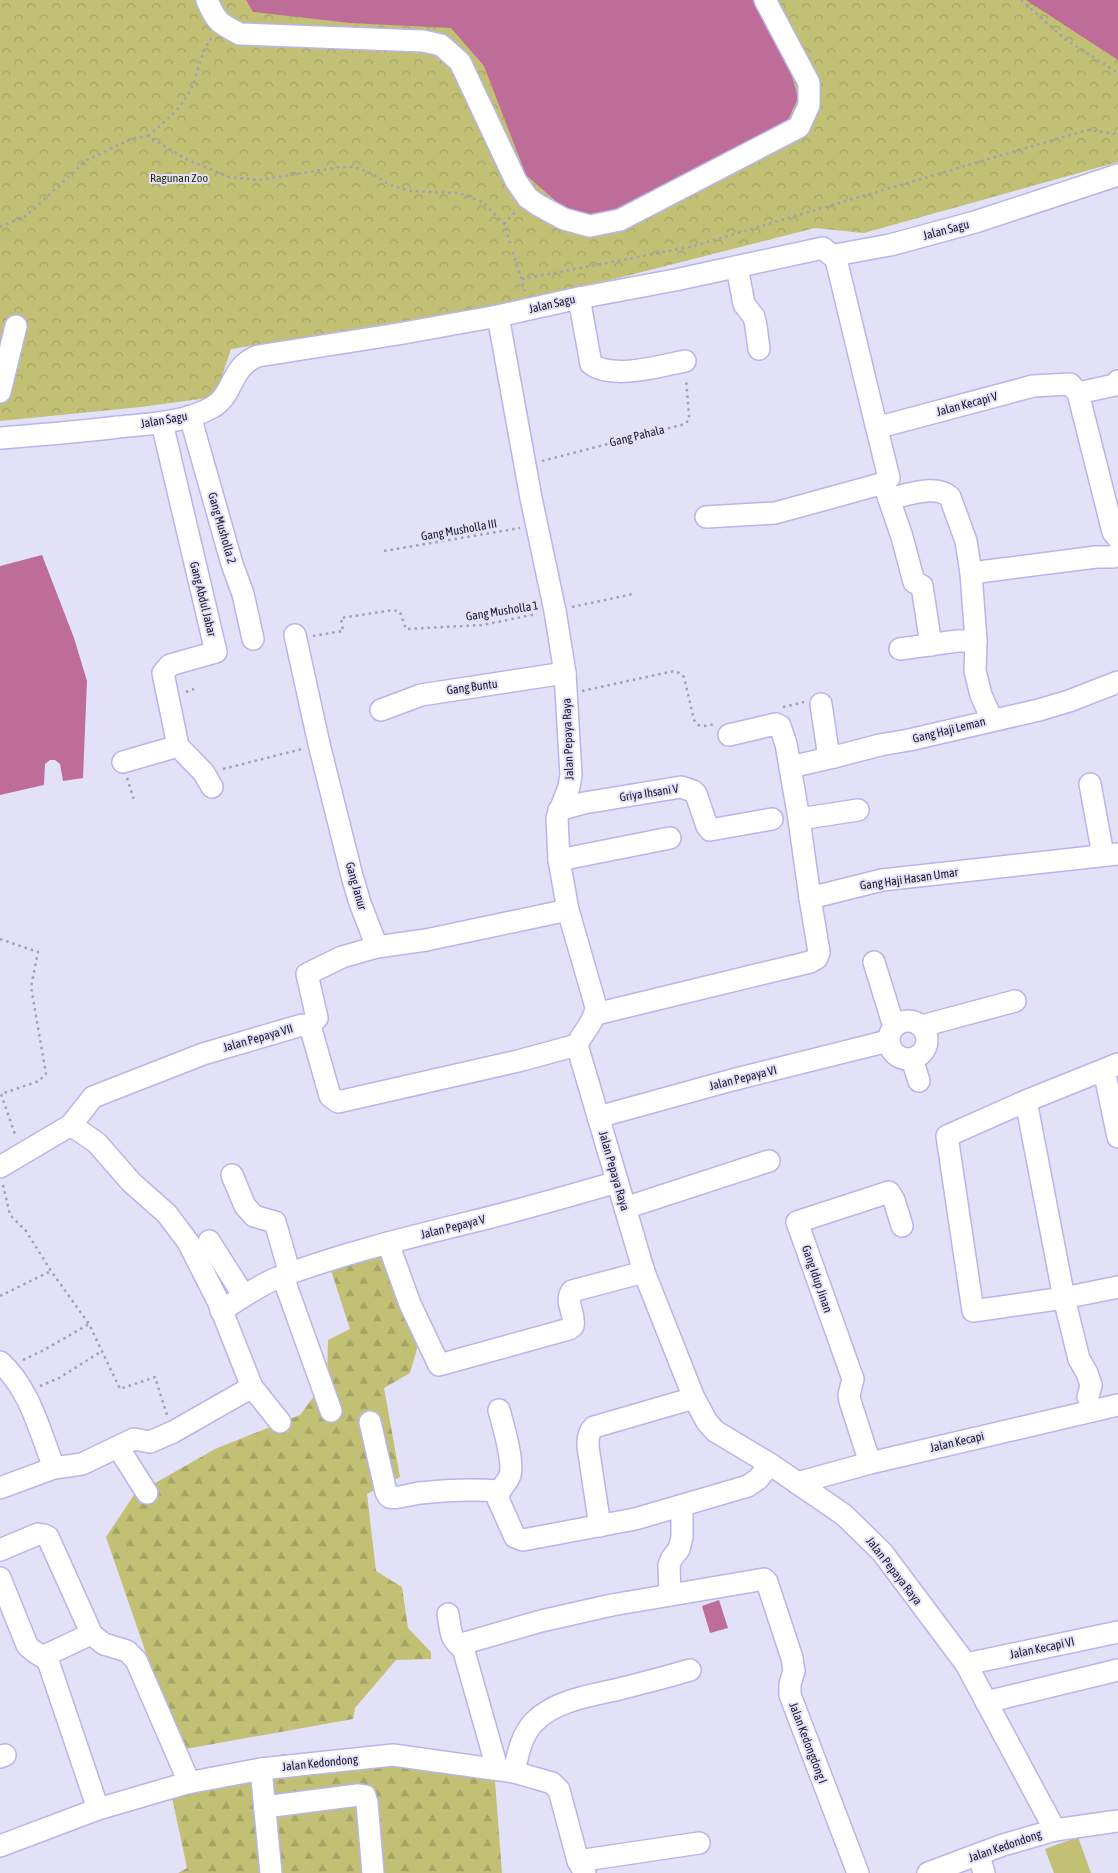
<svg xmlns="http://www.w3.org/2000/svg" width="1118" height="1873" font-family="'Asap Condensed',sans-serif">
  <defs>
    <pattern id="forest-firs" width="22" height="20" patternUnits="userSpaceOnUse" patternTransform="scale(1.25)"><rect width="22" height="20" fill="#c2c075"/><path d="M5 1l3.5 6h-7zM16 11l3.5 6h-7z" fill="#a6a465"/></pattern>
    <pattern id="park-crowns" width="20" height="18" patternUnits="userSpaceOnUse" patternTransform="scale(1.25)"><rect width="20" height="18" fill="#c2c075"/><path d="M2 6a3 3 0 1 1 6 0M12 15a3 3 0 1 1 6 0" fill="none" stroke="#a6a465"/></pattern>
  </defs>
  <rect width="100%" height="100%" fill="#e2e1f8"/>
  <g fill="url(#forest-firs)">
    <path d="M395 1234 426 1317 410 1373 384 1388 400 1477 367 1494 376 1571 402 1587 408 1628 431 1652V1659L396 1660 355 1708 353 1719 163 1753 155 1725 168 1717 106 1537 134 1495 215 1449 300 1415 327 1379 328 1340 350 1329 327 1258Z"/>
    <path d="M284 1754 493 1755 502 1873H178L187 1868 169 1783Z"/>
  </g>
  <path fill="url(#park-crowns)" d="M0 0H1118V162L864 233 815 228 528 301 231 349 215 397 141 407 0 421Z"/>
  <path fill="#c2c075" d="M1078 1837 1091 1873H1054L1045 1849Z"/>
  <g fill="#be6d98">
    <path d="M246 0H754L791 73 798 98 787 122 622 211 590 219 566 210 526 175 484 66 451 28 350 23 253 12Z"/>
    <path d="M1026 0H1118V60Z"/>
    <path d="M42 555 74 638 87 681 83 778 63 781 60 764 55 760H50L45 764 44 785 0 795V566Z"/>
    <path d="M719 1600 728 1628 710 1633 702 1606Z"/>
  </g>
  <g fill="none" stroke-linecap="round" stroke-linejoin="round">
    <defs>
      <g id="minor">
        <path d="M207 0C216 22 220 24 240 34L423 41 441 45 460 62 516 181 528 198 538 205 564 219 590 226 620 220 799 127 809 105V83L765 0"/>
        <path d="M835 255 876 425H887L1033 386 1070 384 1078 393 1113 532 1118 538"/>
        <path d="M737 267 744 304 754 317 756 326 759 349"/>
        <path d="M579 298 591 364C613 380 660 366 685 361"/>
        <path d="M498 316 531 498 555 611 565 673 571 775 569 787 557 818 559 860 568 910 596 1007C595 1022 583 1031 577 1045L644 1272 694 1398 707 1422 715 1431 770 1464 844 1515 882 1552 966 1664 1055 1830 1118 1821"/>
        <path d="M0 392 16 326"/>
        <path d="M1078 393 1115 385 1118 381"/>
        <path d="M190 416 232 564 243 594 253 639"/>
        <path d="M162 423 216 652 170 665 163 673 178 746 204 773 212 787"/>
        <path d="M876 425 889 478 884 483"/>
        <path d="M0 438C39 435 79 432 118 427 149 424 183 423 211 408 235 395 229 367 258 356L398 334 498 316 579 298 675 280 823 248 831 255H835L890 245 975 222 1118 175"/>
        <path d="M884 483 889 499C906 495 936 484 950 497L966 541 971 573 976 641 975 671 981 695 992 720"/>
        <path d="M889 499 902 537 914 582 922 586 931 645"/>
        <path d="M706 517 775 513 884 483"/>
        <path d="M971 573 1096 557H1113L1118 553"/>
        <path d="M295 635 319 744 352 876 360 903 377 947"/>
        <path d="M900 649 957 641H976"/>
        <path d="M821 704 828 751 829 756 834 757 880 745 909 740 1039 710 1069 701 1118 682"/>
        <path d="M381 710 421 695 565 673"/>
        <path d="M729 735 776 724 780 726 786 744 799 819 858 810"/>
        <path d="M123 762 178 746"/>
        <path d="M790 767 834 757"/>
        <path d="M1090 784 1103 855"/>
        <path d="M559 810 584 803 681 787 693 791 696 794 707 826 710 830 772 819"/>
        <path d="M799 819 810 898"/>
        <path d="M559 860 670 838"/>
        <path d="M874 962 894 1027"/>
        <path d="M596 1014 810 962 817 958 819 952 810 898 882 880 1118 854"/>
        <circle cx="908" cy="1040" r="19"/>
        <path d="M308 1026 317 1018 307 974 342 957 377 947 426 940 568 910"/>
        <path d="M922 1026 1015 1001"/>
        <path d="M912 1059 919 1081"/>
        <path d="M1118 1064 1026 1101 947 1136 973 1311 1064 1298 1118 1287"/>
        <path d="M1104 1070 1118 1137"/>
        <path d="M1026 1101 1064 1298 1079 1359 1087 1373 1091 1385 1088 1397"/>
        <path d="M598 1117 732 1080 888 1041"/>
        <path d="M0 1167 71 1125 93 1097 203 1054 302 1025 311 1029 330 1096 338 1102 518 1061 577 1045"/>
        <path d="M232 1175 245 1206 254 1216 275 1222 290 1274"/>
        <path d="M625 1208 769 1161"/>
        <path d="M209 1241 244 1296"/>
        <path d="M388 1243 410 1304 439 1365 569 1329 573 1326C576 1314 564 1302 572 1291L644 1272"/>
        <path d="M283 1277 331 1411"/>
        <path d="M221 1311C239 1299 258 1286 277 1278 340 1254 406 1238 471 1222 520 1210 569 1196 617 1182"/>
        <path d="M0 1362C30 1389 40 1432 54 1468"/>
        <path d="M252 1387 280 1422"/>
        <path d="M499 1410C503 1425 514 1461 510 1475 507 1484 498 1489 498 1499L515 1537 523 1540 635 1519 748 1486 758 1479 770 1464"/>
        <path d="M370 1422 386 1492 389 1497C395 1499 412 1494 420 1493 447 1490 473 1489 499 1491"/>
        <path d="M118 1447 147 1493"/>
        <path d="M870 1463 850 1401 849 1395 853 1379 797 1222 889 1192 894 1200 902 1226"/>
        <path d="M797 1483 870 1463 1118 1405"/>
        <path d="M0 1488 54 1468 82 1464 134 1439 150 1442 173 1432 252 1387 218 1301 188 1242 167 1214 131 1182 97 1143 71 1125"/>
        <path d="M600 1526 588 1447C588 1439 588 1433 594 1427L694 1398"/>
        <path d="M0 1550 38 1534 44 1535 48 1537 89 1628 91 1634 44 1656"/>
        <path d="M0 1578 27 1645C33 1653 41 1654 48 1661L98 1809"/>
        <path d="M670 1595 669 1565 672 1558 679 1549 682 1537V1506"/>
        <path d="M448 1614C451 1629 449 1639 463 1648L497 1768"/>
        <path d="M91 1634 104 1644 127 1651 136 1660 185 1773 187 1783"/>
        <path d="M463 1648 465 1643 541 1621 612 1605 764 1579 767 1582 792 1658 794 1671 790 1684V1695L858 1873"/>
        <path d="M966 1664 1118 1632"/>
        <path d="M986 1702 1118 1670"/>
        <path d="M0 1757 5 1755"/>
        <path d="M261 1769 271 1873"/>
        <path d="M514 1772C518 1754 521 1736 534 1722 556 1700 590 1696 619 1689 643 1683 667 1677 690 1670"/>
        <path d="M265 1807 358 1795 365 1796 367 1803 373 1873"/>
        <path d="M0 1846 98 1809 187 1783 261 1769 393 1755 514 1772 552 1783 559 1790 578 1861 585 1873"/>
        <path d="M979 1855 984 1873"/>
        <path d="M578 1861 699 1843"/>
        <path d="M928 1873 1003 1845 1055 1830"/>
      </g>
    </defs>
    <use href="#minor" stroke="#b8b5eb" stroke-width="24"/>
    <g stroke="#a1a0b6" stroke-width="2.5" stroke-dasharray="2.5 4" stroke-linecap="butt">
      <path d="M1021 0 1065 39 1118 73"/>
      <path d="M148 136C163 123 180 110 189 93 198 75 200 55 211 38"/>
      <path d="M504 224 517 210"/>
      <path d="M0 227 26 216 87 160 131 139 148 136 186 159 229 177 259 180 340 167H355L373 174 390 185 411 191 459 193 483 202 504 224 510 243"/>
      <path d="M513 252 525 291"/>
      <path d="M522 279 690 247 1087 130 1118 134"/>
      <path d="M542 461 685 424 689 420V415L686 379"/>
      <path d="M384 551 520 528"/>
      <path d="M572 607 633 594"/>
      <path d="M313 636 343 631 341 618 393 610 400 612 406 629 482 625 537 614"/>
      <path d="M582 691 674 671 679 673 684 677 694 720 698 725 707 726 714 724"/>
      <path d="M186 692 194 689"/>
      <path d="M783 707 804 702"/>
      <path d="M223 769 302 749"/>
      <path d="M127 778 134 800"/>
      <path d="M0 939 38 952 31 987 46 1074 39 1081 1 1094 16 1137"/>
      <path d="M3 1185 10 1215 26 1231 51 1271 89 1324 120 1389 155 1377 167 1415"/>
      <path d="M0 1296 51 1271"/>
      <path d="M23 1360 44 1350 89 1324"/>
      <path d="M40 1386 59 1378 102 1351"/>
    </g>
    <use href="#minor" stroke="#fff" stroke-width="21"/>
  </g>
  <g text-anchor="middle" stroke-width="4" stroke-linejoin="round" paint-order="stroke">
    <g font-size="12" fill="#2f2e05" stroke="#e2e1f8">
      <text x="179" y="182">Ragunan Zoo</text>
    </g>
    <g font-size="12" fill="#1a182c" stroke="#e2e1f8">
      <text transform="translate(946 230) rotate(-15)" y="4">Jalan Sagu</text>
      <text transform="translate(552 304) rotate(-13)" y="4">Jalan Sagu</text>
      <text transform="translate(967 404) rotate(-15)" y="4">Jalan Kecapi V</text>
      <text transform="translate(164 420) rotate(-10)" y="4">Jalan Sagu</text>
      <text transform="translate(637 436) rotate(-14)" y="4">Gang Pahala</text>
      <text transform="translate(222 528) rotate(74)" y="4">Gang Musholla 2</text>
      <text transform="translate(459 530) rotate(-10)" y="4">Gang Musholla III</text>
      <text transform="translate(203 599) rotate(76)" y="4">Gang Abdul Jabar</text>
      <text transform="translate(502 611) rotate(-9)" y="4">Gang Musholla 1</text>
      <text transform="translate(472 687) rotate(-8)" y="4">Gang Buntu</text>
      <text transform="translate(949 730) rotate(-14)" y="4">Gang Haji Leman</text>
      <text transform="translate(568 739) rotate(-92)" y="4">Jalan Pepaya Raya</text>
      <text transform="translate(649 793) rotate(-9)" y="4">Griya Ihsani V</text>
      <text transform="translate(909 879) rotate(-8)" y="4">Gang Haji Hasan Umar</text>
      <text transform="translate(356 886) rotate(74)" y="4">Gang Janur</text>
      <text transform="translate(258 1038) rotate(-16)" y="4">Jalan Pepaya VII</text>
      <text transform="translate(743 1078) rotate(-14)" y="4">Jalan Pepaya VI</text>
      <text transform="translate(614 1171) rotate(74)" y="4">Jalan Pepaya Raya</text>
      <text transform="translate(453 1227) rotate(-14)" y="4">Jalan Pepaya V</text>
      <text transform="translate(817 1279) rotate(71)" y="4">Gang Idup Jinan</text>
      <text transform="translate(957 1442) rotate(-13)" y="4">Jalan Kecapi</text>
      <text transform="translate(894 1571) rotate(52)" y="4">Jalan Pepaya Raya</text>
      <text transform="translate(1042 1648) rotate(-12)" y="4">Jalan Kecapi VI</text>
      <text transform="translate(808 1743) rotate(69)" y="4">Jalan Kedongdong I</text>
      <text transform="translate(320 1763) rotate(-6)" y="4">Jalan Kedondong</text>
      <text transform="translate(1005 1846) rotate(-19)" y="4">Jalan Kedondong</text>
    </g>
  </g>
</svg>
